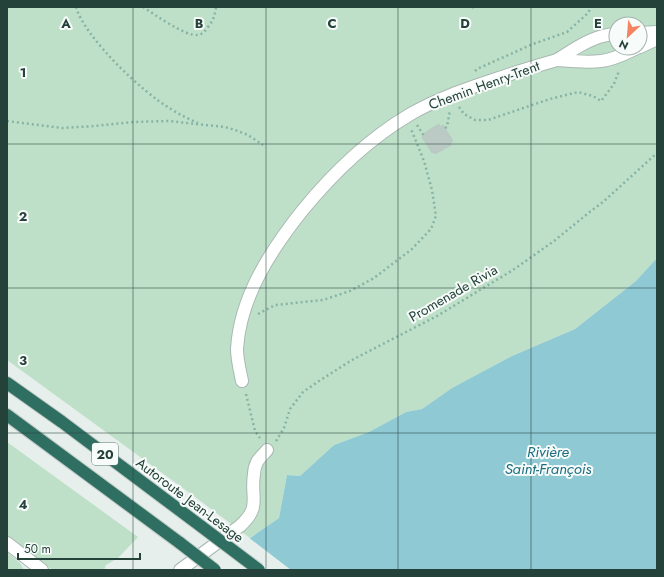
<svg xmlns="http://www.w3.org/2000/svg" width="664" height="577" font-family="Jost,sans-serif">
  <rect width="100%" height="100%" fill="#e6efeb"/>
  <g fill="#bfe0c8" fill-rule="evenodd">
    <path d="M7 7H657V258L636 281 575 329 512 356 452 388 422 409 406 412 369 432 334 445 300 476 287 475 279 518 250 538 191 494 7 360ZM616 24H640V48H616Z"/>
    <path d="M7 442 138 537 118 558 106 565 104 570H53L47 566 7 536Z"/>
    <path d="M7 552 20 563 24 570H7Z"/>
  </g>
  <path fill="#8ec9d4" d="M657 258V570H204L279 518 287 475 300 476 334 445 369 432 406 412 422 409 452 388 512 356 575 329 636 281Z"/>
  <path fill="#e6efeb" d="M248 537 291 570H202V568Z"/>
  <path fill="#bbcac4" stroke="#b8c9c2" d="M439 124 440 127 443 125 453 141 450 143 451 145 435 154 433 152 432 153 422 137 424 136 423 134Z"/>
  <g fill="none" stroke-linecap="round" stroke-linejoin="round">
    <defs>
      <g id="minor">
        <path d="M640 33 657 32"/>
        <path d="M640 47 657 39"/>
        <path d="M557 60C571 61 587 63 601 61 614 60 626 53 637 48"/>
        <path d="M242 381C240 371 237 359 237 349 240 297 271 250 302 211 333 173 367 140 409 115 436 99 466 89 496 79 516 72 536 66 557 60 571 51 587 40 603 36 607 35 612 34 616 34"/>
        <path d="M7 543 42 570"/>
        <path d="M180 570 240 526C262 506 250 498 254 474 254 470 255 466 257 462 259 458 264 454 267 450"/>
      </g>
      <g id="highway">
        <path d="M7 383 62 422 202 527"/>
        <path d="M7 415 180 543"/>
      </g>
    </defs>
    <use href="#minor" stroke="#a8b8b2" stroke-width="14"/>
    <use href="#highway" stroke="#c2cac8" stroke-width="14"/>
    <g stroke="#86b3a5" stroke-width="2.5" stroke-dasharray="2 3" stroke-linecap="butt">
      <path d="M76 7C85 38 143 93 171 109 180 115 189 119 198 123"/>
      <path d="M143 7C154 14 186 37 198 35 203 34 205 31 208 27 213 21 215 15 216 7"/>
      <path d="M472 8 473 7"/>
      <path d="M475 71 477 69 533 44 567 32 588 13 591 7"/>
      <path d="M459 107 464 114 475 120H488L550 99 578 92 593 96 601 101 614 84 619 71"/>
      <path d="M7 121 62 128 95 126 133 122 168 121 225 127 235 130 248 135 263 145"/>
      <path d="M417 125 424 136"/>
      <path d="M445 128 447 127 450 110"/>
      <path d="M258 314 275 305 323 300 350 291 374 278 412 249 431 229 436 216 432 190 424 161 411 129"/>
      <path d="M246 394 255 431 260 438"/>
      <path d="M276 441 284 428 290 409 303 392 319 381 352 360 437 316 513 270 554 241 591 211 603 202 657 153"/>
    </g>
    <use href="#minor" stroke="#fff" stroke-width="12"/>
    <use href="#highway" stroke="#2f6f62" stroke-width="12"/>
    <defs>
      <g id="highway-bridge">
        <path d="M202 527 259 570"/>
        <path d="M180 543 215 570"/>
      </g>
    </defs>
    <use href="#highway-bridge" stroke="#c2cac8" stroke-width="14" stroke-linecap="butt"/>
    <use href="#highway-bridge" stroke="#2f6f62" stroke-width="12"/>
  </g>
  <path fill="none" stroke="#24423a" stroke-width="1" stroke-opacity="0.55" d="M133 7V570M266 7V570M398 7V570M531 7V570M7 144H657M7 288H657M7 433H657"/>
  <g text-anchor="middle" stroke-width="4" stroke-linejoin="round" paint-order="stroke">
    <rect fill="#f7fbf9" stroke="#637a73" stroke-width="1" x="92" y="443" width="26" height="22" rx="3"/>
    <g font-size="13" font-weight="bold" fill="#24423a">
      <text x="105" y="459">20</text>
    </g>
    <g font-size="14" fill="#24423a" stroke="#f7fbf9">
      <text transform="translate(484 85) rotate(-20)" y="5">Chemin Henry-Trent</text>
      <text transform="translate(453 293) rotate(-30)" y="5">Promenade Rivia</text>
      <text transform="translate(190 500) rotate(37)" y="5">Autoroute Jean-Lesage</text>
    </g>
    <g font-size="15" font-style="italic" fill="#1c6f80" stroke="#f7fbf9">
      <text x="548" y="457">Rivière<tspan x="548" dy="17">Saint-François</tspan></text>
    </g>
  </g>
  <g font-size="13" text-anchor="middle" font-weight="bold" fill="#24423a" stroke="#f7fbf9" stroke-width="4" stroke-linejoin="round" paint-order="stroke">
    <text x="66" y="28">A</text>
    <text x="199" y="28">B</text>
    <text x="332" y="28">C</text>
    <text x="465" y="28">D</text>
    <text x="598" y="28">E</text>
    <text x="23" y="77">1</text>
    <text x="23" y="221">2</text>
    <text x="23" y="365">3</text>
    <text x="23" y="509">4</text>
  </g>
  <rect width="664" height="577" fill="none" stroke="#24423a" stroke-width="16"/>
  <g transform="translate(628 36) rotate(206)"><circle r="19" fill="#f7fbf9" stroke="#a3b1ad"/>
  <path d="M0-3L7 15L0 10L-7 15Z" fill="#f4845f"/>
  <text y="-6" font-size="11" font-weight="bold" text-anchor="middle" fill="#24423a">N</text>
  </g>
  <path d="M18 553v6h122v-6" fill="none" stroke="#24423a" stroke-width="2"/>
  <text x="24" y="553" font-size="12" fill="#24423a" stroke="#f7fbf9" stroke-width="3" paint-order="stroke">50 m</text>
</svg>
